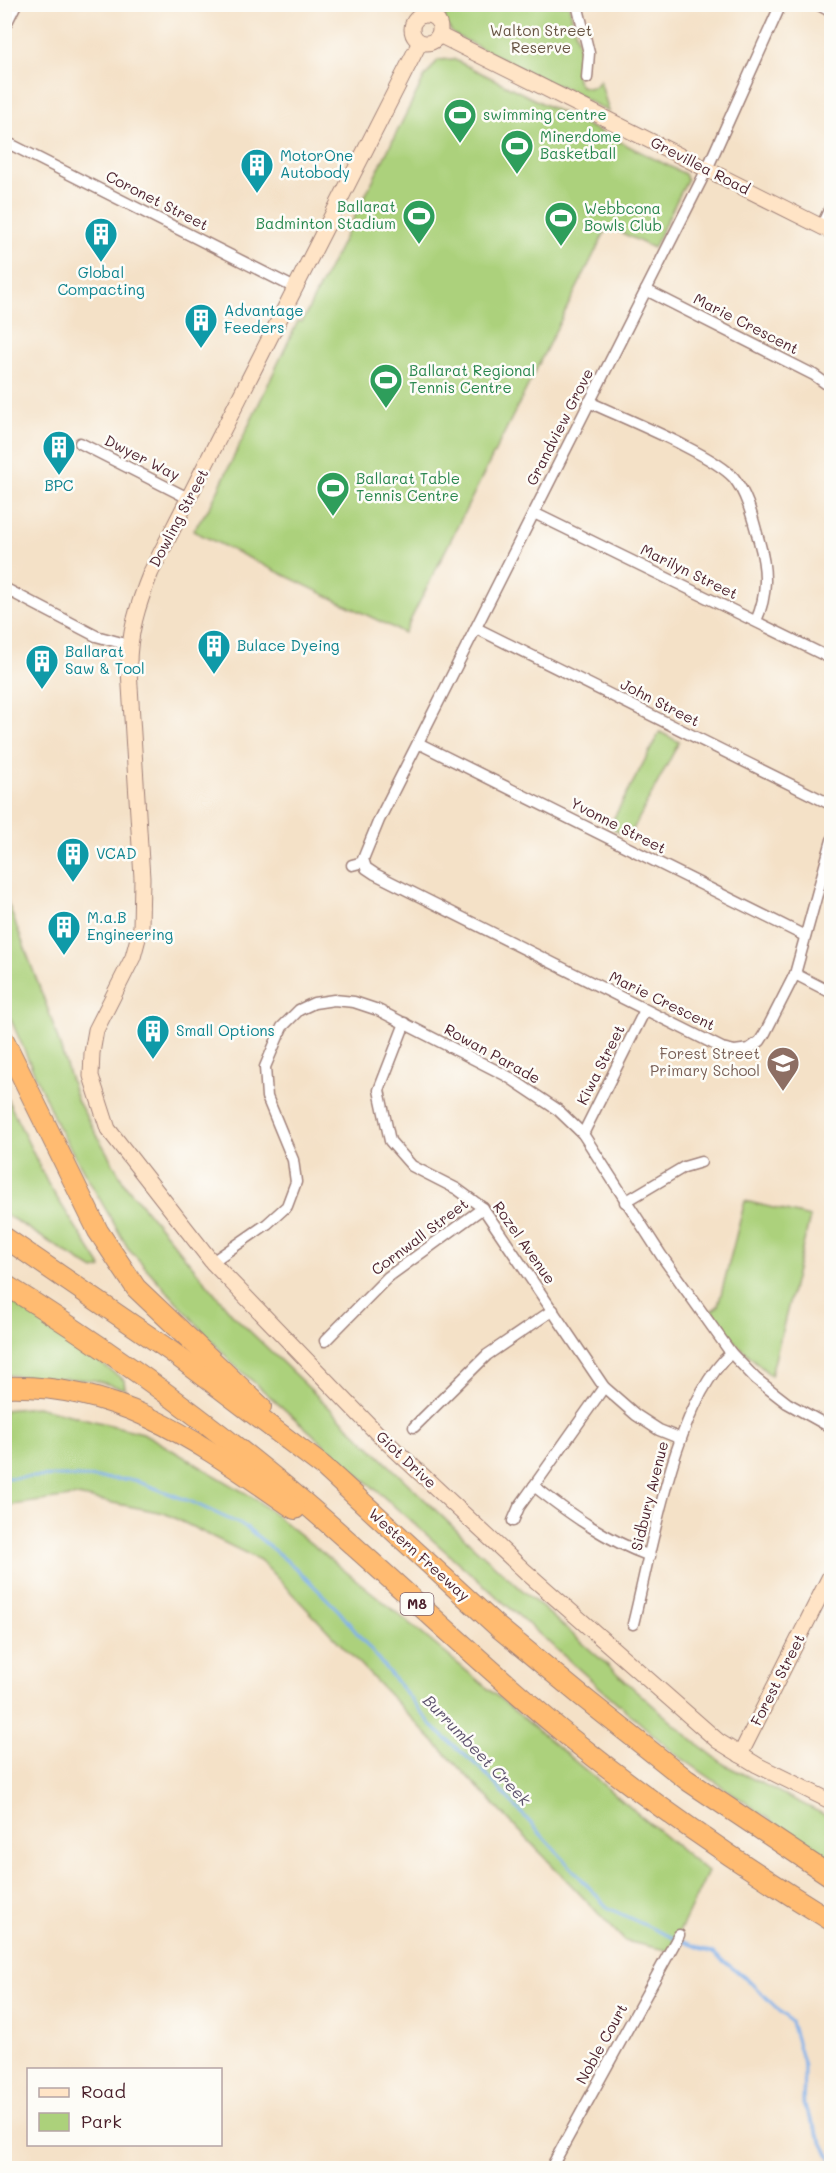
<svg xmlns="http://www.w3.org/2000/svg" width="836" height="2173" font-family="Mali,sans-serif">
  <rect width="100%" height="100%" fill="#fdfcf7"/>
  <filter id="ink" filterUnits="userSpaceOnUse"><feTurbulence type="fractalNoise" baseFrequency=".0167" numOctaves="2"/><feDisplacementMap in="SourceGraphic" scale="12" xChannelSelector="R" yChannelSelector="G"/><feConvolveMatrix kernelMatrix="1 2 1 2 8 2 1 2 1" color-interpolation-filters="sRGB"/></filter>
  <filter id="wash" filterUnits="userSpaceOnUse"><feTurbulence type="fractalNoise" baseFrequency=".008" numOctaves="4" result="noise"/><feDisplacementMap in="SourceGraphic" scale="24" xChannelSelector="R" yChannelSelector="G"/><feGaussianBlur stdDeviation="1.35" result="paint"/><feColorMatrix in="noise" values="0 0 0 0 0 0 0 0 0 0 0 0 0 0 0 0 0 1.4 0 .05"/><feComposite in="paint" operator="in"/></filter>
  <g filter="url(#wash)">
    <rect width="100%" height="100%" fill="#f4e1c7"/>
    <g fill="#acd17b" stroke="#7b7853" stroke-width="1.5">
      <path d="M445 5H569L582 59 576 73 577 80 581 86 588 88 596 86 600 80 609 112 561 86 551 84 453 34 445 22Z"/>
      <path d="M453 59 685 174 687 180 653 248 608 226 404 633 193 531 211 505 298 321 302 322 424 78 438 60Z"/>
      <path d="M660 732 679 742 629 837 609 827Z"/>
      <path d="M4 893 50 1015 77 1100 126 1186 232 1314 475 1548 690 1738 725 1765 831 1818V1858L778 1825 674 1753 232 1363 128 1248 57 1125 5 1006Z"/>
      <path d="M4 1092 48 1184 102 1268 94 1270 5 1214Z"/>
      <path d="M745 1201 810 1217 771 1376 736 1343 711 1311 718 1306Z"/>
      <path d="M5 1297 51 1327 124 1380 125 1389 93 1380 5 1375Z"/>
      <path d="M37 1407 143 1433 254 1498 385 1603 708 1872 670 1951 625 1941 260 1560 164 1513 77 1496 5 1506 4 1410Z"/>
    </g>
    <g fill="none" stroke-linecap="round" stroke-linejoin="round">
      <g stroke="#7fb0ea" stroke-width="3">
        <path d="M4 1478 62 1476 134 1480 194 1503 246 1527 298 1570 339 1611 435 1729 483 1771 608 1908 673 1938"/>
        <path d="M679 1940 713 1953 748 1980 791 2022 804 2066 803 2104 832 2162"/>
      </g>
    </g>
  </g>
  <g filter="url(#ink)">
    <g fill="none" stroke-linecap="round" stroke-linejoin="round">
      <defs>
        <g id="street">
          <path d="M577 4 589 53 587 78"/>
          <path d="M781 4 707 169 379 820 363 859 366 868 375 874 722 1048 735 1051 749 1049 760 1041 765 1033 795 974 832 840"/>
          <path d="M817 4 832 12"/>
          <path d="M4 28 16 4"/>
          <path d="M4 141 295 288"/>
          <path d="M821 227 832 204"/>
          <path d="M646 290 814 375 832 388"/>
          <path d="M589 402C623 418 713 454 734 478 748 496 753 520 759 541 767 569 768 594 756 621"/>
          <path d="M80 443 190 499"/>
          <path d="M534 513 832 659"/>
          <path d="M4 588 96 636 129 645"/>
          <path d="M476 628 832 805"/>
          <path d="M418 743 805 936"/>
          <path d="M352 865 363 862"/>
          <path d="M795 974 832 993"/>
          <path d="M405 1023 379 1090 390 1141 412 1166 457 1189 483 1208 604 1387 636 1415 659 1430 679 1438"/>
          <path d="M583 1134 645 1010"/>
          <path d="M625 1202 684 1167 701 1162"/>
          <path d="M212 1262 267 1224 287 1206 296 1182 293 1160 267 1097 265 1067 282 1027 299 1010 314 1003 334 1000 354 1002 378 1010 507 1076 558 1110 583 1134 661 1255 731 1353 756 1379 787 1403 832 1428"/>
          <path d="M325 1341 388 1277 483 1208"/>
          <path d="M604 1387 534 1486C571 1515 606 1540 650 1556"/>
          <path d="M414 1427 487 1355 553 1310"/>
          <path d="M513 1521 519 1507 534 1486"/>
          <path d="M633 1624C652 1549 674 1404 731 1353"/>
          <path d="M551 2168 679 1935"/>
        </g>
        <g id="secondary">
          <circle cx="426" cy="29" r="14"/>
          <path d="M439 35 832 232"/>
          <path d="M420 42 151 572C138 604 128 635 129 670L142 878 141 927 133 957 96 1030 92 1053 91 1076 108 1129 212 1262 376 1432 526 1572 718 1741 757 1765 832 1802"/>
          <path d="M740 1755 832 1572"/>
        </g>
        <g id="highway">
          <path d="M4 1040 98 1231 136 1288 261 1407"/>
          <path d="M4 1237 172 1352 324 1467 499 1628 579 1694 687 1780 832 1877"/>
          <path d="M4 1284C101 1344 194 1411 281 1483 380 1565 470 1656 569 1737 652 1804 741 1865 832 1921"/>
          <path d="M4 1387C123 1383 202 1445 295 1509"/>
        </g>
      </defs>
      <use href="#street" stroke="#9f8079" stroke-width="13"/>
      <use href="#secondary" stroke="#9f8079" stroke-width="17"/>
      <use href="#highway" stroke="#9f8079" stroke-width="22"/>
      <use href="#street" stroke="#fff" stroke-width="10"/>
      <use href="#secondary" stroke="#ffe4c6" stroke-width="15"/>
      <use href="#highway" stroke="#ffbb71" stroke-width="20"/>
    </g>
  </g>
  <defs>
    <symbol id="stadium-pin" viewBox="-11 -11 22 30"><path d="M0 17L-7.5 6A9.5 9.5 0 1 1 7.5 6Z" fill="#2e9e5b" stroke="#fdfcf7"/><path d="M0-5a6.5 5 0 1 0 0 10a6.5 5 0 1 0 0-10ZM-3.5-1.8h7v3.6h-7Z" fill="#fff"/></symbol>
    <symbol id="building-pin" viewBox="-11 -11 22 30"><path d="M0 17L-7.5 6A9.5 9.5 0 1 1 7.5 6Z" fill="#0f9aa8" stroke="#fdfcf7"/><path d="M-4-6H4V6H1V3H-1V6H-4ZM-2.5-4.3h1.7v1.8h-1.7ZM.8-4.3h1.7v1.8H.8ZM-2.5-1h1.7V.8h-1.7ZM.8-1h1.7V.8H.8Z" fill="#fff"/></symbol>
    <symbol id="school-pin" viewBox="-11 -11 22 30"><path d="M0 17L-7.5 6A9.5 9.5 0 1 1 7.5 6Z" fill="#8d6e63" stroke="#fdfcf7"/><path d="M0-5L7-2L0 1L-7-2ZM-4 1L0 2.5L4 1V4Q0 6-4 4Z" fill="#fff"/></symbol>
  </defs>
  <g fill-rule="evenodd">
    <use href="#stadium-pin" x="441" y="96" width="38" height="52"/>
    <use href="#stadium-pin" x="498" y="127" width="38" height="52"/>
    <use href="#building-pin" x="238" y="146" width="38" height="52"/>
    <use href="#stadium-pin" x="400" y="197" width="38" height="52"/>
    <use href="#stadium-pin" x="542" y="199" width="38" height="52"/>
    <use href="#building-pin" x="82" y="215" width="38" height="52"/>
    <use href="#building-pin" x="182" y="301" width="38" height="52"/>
    <use href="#stadium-pin" x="367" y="361" width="38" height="52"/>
    <use href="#building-pin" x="40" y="428" width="38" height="52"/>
    <use href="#stadium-pin" x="314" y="469" width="38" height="52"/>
    <use href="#building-pin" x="195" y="627" width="38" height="52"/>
    <use href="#building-pin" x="23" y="642" width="38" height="52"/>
    <use href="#building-pin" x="54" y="835" width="38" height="52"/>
    <use href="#building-pin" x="45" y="908" width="38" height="52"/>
    <use href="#building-pin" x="134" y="1012" width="38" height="52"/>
    <use href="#school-pin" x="764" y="1044" width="38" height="52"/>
  </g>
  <g text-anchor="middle" stroke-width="5" stroke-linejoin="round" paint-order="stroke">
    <rect fill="#fdfcf7" stroke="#806168" stroke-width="1.5" x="400.5" y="1593" width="33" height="22" rx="4.5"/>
    <g font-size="14" font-weight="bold" fill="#4a1f2b">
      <text x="417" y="1609">M8</text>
    </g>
    <g font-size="15" fill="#675443" stroke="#fdfcf7">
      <text x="541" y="36">Walton Street<tspan x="541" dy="17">Reserve</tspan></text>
    </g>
    <g font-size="15" fill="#27864d" stroke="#fdfcf7" text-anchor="start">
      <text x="483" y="120">swimming centre</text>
      <text x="540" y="142">Minerdome<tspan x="540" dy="17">Basketball</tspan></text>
      <text x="396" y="212" text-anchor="end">Ballarat<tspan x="396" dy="17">Badminton Stadium</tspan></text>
      <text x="584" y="214">Webbcona<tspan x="584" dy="17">Bowls Club</tspan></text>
      <text x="409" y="376">Ballarat Regional<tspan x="409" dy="17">Tennis Centre</tspan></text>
      <text x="356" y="484">Ballarat Table<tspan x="356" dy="17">Tennis Centre</tspan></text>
    </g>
    <g font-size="15" fill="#0d838f" stroke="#fdfcf7" text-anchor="start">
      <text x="280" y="161">MotorOne<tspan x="280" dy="17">Autobody</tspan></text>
      <text x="101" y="278" text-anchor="middle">Global<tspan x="101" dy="17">Compacting</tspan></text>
      <text x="224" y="316">Advantage<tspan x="224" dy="17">Feeders</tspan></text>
      <text x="59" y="491" text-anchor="middle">BPC</text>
      <text x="237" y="651">Bulace Dyeing</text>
      <text x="65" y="657">Ballarat<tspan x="65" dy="17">Saw &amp; Tool</tspan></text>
      <text x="96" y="859">VCAD</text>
      <text x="87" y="923">M.a.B<tspan x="87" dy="17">Engineering</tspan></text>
      <text x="176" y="1036">Small Options</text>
    </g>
    <g font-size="15" fill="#4a1f2b" stroke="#fdfcf7">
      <text transform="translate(700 166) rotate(27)" y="5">Grevillea Road</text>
      <text transform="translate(157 201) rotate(27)" y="5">Coronet Street</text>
      <text transform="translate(746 324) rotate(27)" y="5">Marie Crescent</text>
      <text transform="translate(560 427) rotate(-63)" y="5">Grandview Grove</text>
      <text transform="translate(142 458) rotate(27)" y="5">Dwyer Way</text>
      <text transform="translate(179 518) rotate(-62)" y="5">Dowling Street</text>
      <text transform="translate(689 572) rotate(26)" y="5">Marilyn Street</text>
      <text transform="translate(660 703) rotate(27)" y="5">John Street</text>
      <text transform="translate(618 826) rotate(27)" y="5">Yvonne Street</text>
      <text transform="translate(662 1001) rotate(26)" y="5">Marie Crescent</text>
      <text transform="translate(492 1054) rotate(29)" y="5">Rowan Parade</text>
      <text transform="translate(601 1065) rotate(-63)" y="5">Kiwa Street</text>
      <text transform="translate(420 1237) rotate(-37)" y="5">Cornwall Street</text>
      <text transform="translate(524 1243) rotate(55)" y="5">Rozel Avenue</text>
      <text transform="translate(406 1460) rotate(43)" y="5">Giot Drive</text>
      <text transform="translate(650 1496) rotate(-76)" y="5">Sidbury Avenue</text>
      <text transform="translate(419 1555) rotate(42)" y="5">Western Freeway</text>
      <text transform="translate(778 1680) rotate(-63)" y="5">Forest Street</text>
      <text transform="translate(602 2044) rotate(-61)" y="5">Noble Court</text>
    </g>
    <g font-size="15" fill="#785e54" stroke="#fdfcf7" text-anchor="end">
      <text x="760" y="1059">Forest Street<tspan x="760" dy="17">Primary School</tspan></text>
    </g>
    <g font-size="16" font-style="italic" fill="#5d526e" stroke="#fdfcf7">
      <text transform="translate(477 1750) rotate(46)" y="6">Burrumbeet Creek</text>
    </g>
  </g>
  <rect width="836" height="2173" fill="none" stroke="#fdfcf7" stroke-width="24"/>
  <rect x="27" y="2068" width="195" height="78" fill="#fdfcf7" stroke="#b5a4a5" stroke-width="1.5"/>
  <rect x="39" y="2088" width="30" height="9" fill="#ffe4c6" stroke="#b5a4a5" stroke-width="1.5"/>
  <text x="81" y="2098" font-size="18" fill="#4a1f2b">Road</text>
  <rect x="39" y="2113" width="30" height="18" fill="#acd17b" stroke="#b5a4a5" stroke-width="1.5"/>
  <text x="81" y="2128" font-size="18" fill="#4a1f2b">Park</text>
</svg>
